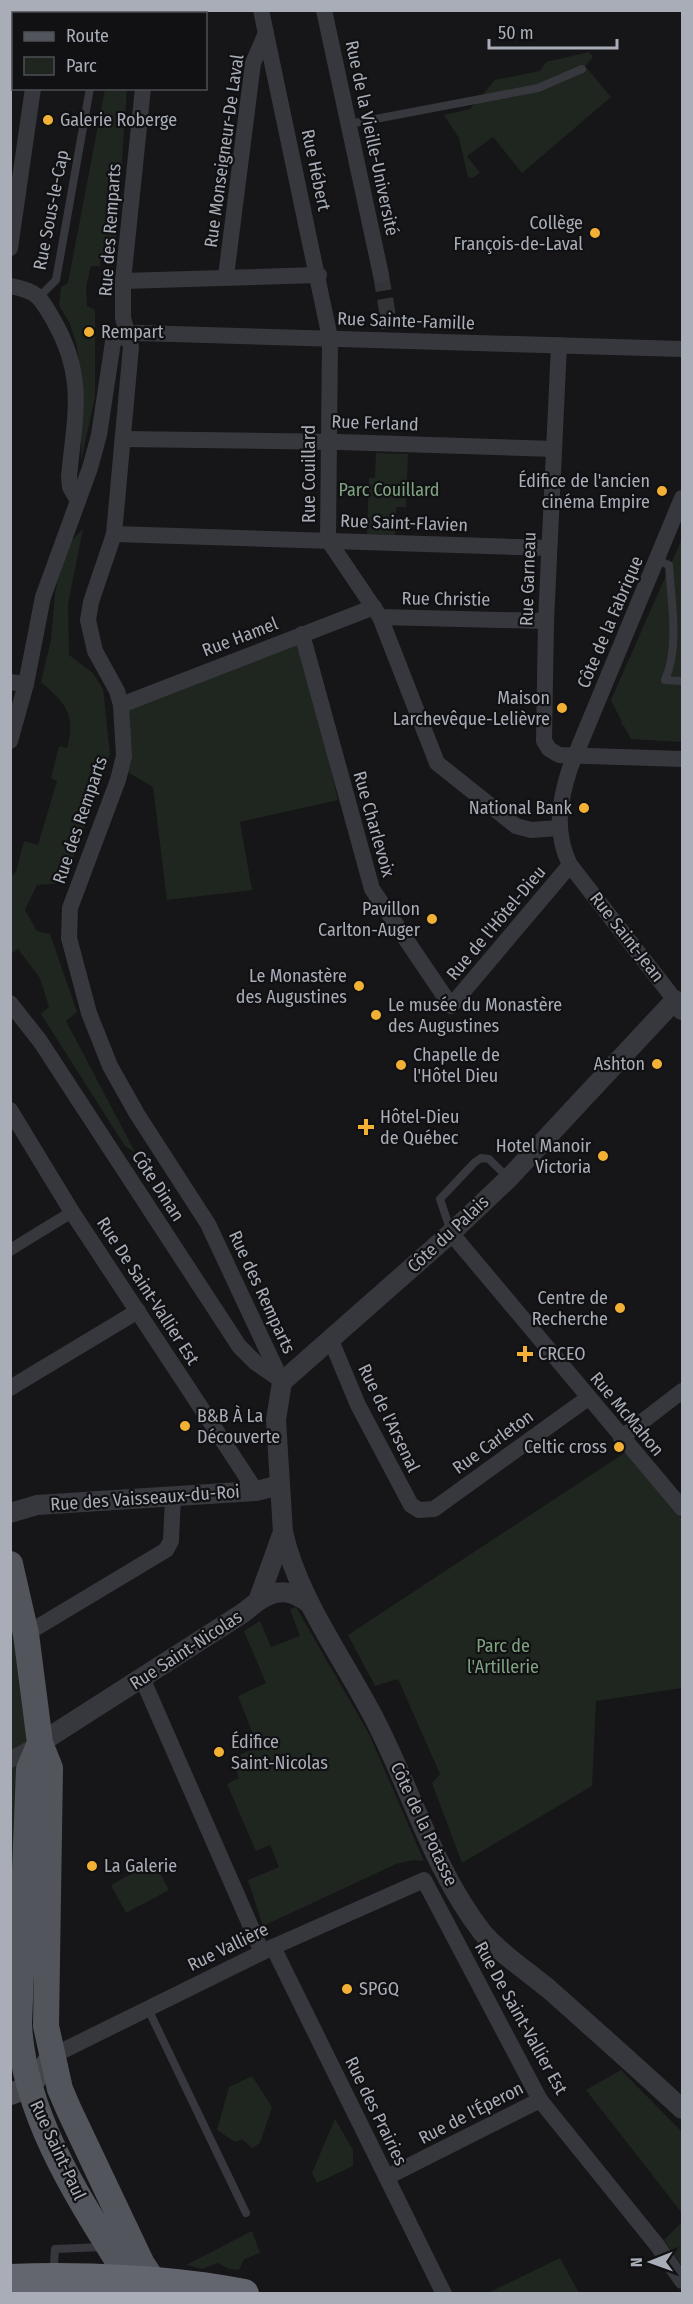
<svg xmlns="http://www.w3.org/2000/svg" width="693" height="2304" font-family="'Fira Sans Condensed',sans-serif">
  <rect width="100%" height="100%" fill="#161618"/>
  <g fill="#1e261f">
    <path d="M589 52 593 57 585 66 611 97 522 173 493 137 467 156 480 173 472 178 468 177 459 138 444 115 470 109 495 80 540 71 546 62Z"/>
    <path d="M105 89H127L115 257H100V266H91L86 287 87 306 95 310V397L81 461 82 384 77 347 70 324 59 305 61 287 68 283Z"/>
    <path d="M376 453 408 454 406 507H396L395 535 367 534 369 478H375Z"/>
    <path d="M83 529 68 604 69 655 93 673 103 689 110 754 66 878 62 883 37 885 25 910 37 931 50 934 77 1012 66 1021 135 1152 125 1146 41 1014 49 1007 40 978 18 949 12 953 11 951 10 877 16 872 24 841 38 845 57 781 51 778 59 746 67 748C76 714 66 704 41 682L51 640 55 593 66 546Z"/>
    <path d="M682 539V742L631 739 624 726 621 725 622 722 611 700Z"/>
    <path d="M301 644 338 800 240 822 252 890 167 900 153 787 122 769 121 705Z"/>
    <path d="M626 1452 682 1519V1688L596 1701 592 1786 462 1863 432 1783 440 1774 398 1679 375 1686 348 1635Z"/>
    <path d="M10 1564 37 1704 25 1886 10 1884Z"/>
    <path d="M296 1607 369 1734 424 1861 413 1860 396 1864 263 1926 248 1880 279 1867 270 1845 256 1851 227 1784 239 1778 232 1758 258 1747 238 1696 266 1683 244 1631 260 1621 271 1647 300 1636 290 1609Z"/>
    <path d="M154 1862 169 1890 126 1913 111 1885Z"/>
    <path d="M621 2070 682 2132V2213L586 2090Z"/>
    <path d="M252 2076 272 2107 260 2143 252 2148 242 2139 235 2142 217 2130 229 2087Z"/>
    <path d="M335 2119 353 2150V2166L317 2183 312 2173Z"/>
    <path d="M682 2222V2266L664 2240Z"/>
    <path d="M252 2231 260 2253 244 2259 239 2270 229 2269 218 2263 202 2269 186 2265Z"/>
    <path d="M560 2258 579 2293H488Z"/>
  </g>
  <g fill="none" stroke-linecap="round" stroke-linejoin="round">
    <path stroke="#333438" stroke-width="16" stroke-dasharray="16 8" stroke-linecap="butt" d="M381 275 390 328"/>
    <g stroke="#37383d" stroke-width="8">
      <path d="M101 14 102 10"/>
      <path d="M349 124 538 88 582 69"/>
      <path d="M40 296 56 280 90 88"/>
      <path d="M657 560 669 565C671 601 680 646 665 680L682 681"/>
      <path d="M451 1232 440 1199 475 1162 481 1158 489 1159 508 1178"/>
      <path d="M148 2009 246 2213"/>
      <path d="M52 2294 55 2249 103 2247"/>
    </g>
    <path stroke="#37383d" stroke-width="12" d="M10 1250 72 1212"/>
    <g stroke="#37383d" stroke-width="16">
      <path d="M261 10 330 338 328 540 380 617 437 763 516 826 531 830 559 828"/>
      <path d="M324 10 381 275"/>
      <path d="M44 14V10"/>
      <path d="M167 14 168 10"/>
      <path d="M10 46 14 47"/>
      <path d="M143 88 123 281V318L131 347 114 534 91 602 88 620 95 651 117 691 121 705 124 756 118 780 70 908 69 938 89 1013 110 1066 137 1114 208 1224 282 1382"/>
      <path d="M10 248 33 88"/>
      <path d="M226 276 253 63 266 33"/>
      <path d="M123 281 319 275"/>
      <path d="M10 286C38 291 40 297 54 321 86 377 75 415 69 476L70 487 78 501"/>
      <path d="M559 345 546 621 544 741 549 749 559 755 682 759"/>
      <path d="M123 439 339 442 554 449"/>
      <path d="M114 534 549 548"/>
      <path d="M380 617 546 621"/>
      <path d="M302 634 372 889 451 1006 570 865"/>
      <path d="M10 682 26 684"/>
      <path d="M121 705 374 607"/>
      <path d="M10 741 26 684 43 597 90 468 99 435 113 342 121 335 139 333 682 349"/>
      <path d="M675 1000 570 865C554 832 559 802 570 768L682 498"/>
      <path d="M10 1003 40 1041 239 1346 256 1363 282 1381"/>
      <path d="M10 1110 72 1212 256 1491"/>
      <path d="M451 1233 682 1508"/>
      <path d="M330 1338 358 1405 411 1505 419 1510 434 1509 588 1398"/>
      <path d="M10 1388 138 1311"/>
      <path d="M621 1438 682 1391"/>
      <path d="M26 1634 166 1550 171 1541 173 1497"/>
      <path d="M142 1678 262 1952"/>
      <path d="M10 1760 40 1743"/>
      <path d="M273 1947 444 2294"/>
      <path d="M52 2056 273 1947 424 1880 540 2100 657 2245 682 2281"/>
      <path d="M387 2177 540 2100"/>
    </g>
    <g stroke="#37383d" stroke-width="20">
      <path d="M10 1513 37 1505 256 1491 280 1485"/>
      <path d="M283 1532C298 1599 343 1658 374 1718 411 1789 433 1869 482 1932 499 1953 530 1973 551 1991 595 2030 639 2069 682 2109"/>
      <path d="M258 1601C278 1588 292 1590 310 1604"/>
      <path d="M40 1743 243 1613 258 1601 283 1532 276 1420 282 1382 451 1233 509 1178 675 1000 682 1010"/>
    </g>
    <path stroke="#45474d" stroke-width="22" d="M10 2094 30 2087 52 2056"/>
    <g stroke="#53555c" stroke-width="26">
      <path d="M10 1564 26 1634 40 1743 50 1768 46 2026 60 2089 69 2110 142 2264 162 2294"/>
      <path d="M40 1743 29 1769 19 2024C24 2123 88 2212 138 2293"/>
    </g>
    <path stroke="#63666e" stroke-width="30" d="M10 2279C81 2276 175 2280 244 2294"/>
  </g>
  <g fill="#f2b134" stroke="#111113" stroke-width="2">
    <circle cx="48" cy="120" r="6"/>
    <circle cx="595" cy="233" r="6"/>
    <circle cx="89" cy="332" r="6"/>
    <circle cx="662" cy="491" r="6"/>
    <circle cx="562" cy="708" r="6"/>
    <circle cx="584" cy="808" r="6"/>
    <circle cx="432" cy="919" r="6"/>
    <circle cx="359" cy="986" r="6"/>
    <circle cx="376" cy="1015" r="6"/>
    <circle cx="657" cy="1064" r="6"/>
    <circle cx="401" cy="1065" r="6"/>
    <path d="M363 1118h6v6h6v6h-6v6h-6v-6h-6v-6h6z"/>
    <circle cx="603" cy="1156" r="6"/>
    <circle cx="620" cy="1308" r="6"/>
    <path d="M522 1345h6v6h6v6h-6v6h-6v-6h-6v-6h6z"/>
    <circle cx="185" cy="1426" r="6"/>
    <circle cx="619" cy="1447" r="6"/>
    <circle cx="219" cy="1752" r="6"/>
    <circle cx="92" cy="1866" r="6"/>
    <circle cx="347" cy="1989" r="6"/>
  </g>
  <g text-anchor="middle" stroke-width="4.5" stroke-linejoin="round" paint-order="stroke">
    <g font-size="18" fill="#a8adb8" stroke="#111113" text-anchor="start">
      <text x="60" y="126">Galerie Roberge</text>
      <text x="583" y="229" text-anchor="end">Collège<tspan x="583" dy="21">François-de-Laval</tspan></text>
      <text x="101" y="338">Rempart</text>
      <text x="650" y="487" text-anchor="end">Édifice de l'ancien<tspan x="650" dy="21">cinéma Empire</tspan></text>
      <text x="550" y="704" text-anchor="end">Maison<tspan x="550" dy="21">Larchevêque-Lelièvre</tspan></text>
      <text x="572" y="814" text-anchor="end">National Bank</text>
      <text x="420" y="915" text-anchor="end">Pavillon<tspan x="420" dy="21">Carlton-Auger</tspan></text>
      <text x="347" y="982" text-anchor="end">Le Monastère<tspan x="347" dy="21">des Augustines</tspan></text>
      <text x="388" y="1011">Le musée du Monastère<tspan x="388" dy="21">des Augustines</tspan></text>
      <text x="413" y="1061">Chapelle de<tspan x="413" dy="21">l'Hôtel Dieu</tspan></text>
      <text x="645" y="1070" text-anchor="end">Ashton</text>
      <text x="380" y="1123">Hôtel-Dieu<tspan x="380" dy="21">de Québec</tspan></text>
      <text x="591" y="1152" text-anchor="end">Hotel Manoir<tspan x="591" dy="21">Victoria</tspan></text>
      <text x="608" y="1304" text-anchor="end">Centre de<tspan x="608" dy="21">Recherche</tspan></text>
      <text x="538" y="1360">CRCEO</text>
      <text x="197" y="1422">B&amp;B À La<tspan x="197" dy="21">Découverte</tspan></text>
      <text x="607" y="1453" text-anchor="end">Celtic cross</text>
      <text x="231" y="1748">Édifice<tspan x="231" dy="21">Saint-Nicolas</tspan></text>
      <text x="104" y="1872">La Galerie</text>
      <text x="359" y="1995">SPGQ</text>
    </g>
    <g font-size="18" fill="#a8adb8" stroke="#111113">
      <text transform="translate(372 138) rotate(78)" y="6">Rue de la Vieille-Université</text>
      <text transform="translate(224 151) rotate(-82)" y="6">Rue Monseigneur-De Laval</text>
      <text transform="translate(316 170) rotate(78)" y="6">Rue Hébert</text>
      <text transform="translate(51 210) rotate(-79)" y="6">Rue Sous-le-Cap</text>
      <text transform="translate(110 230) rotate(-86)" y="6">Rue des Remparts</text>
      <text transform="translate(406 321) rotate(2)" y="6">Rue Sainte-Famille</text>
      <text transform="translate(375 423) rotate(2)" y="6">Rue Ferland</text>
      <text transform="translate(309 474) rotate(-90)" y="6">Rue Couillard</text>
      <text transform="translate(404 523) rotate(2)" y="6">Rue Saint-Flavien</text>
      <text transform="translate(528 579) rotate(-88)" y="6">Rue Garneau</text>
      <text transform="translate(446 599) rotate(1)" y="6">Rue Christie</text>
      <text transform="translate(610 622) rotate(-67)" y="6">Côte de la Fabrique</text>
      <text transform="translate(240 637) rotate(-21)" y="6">Rue Hamel</text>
      <text transform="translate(80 820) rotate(-71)" y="6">Rue des Remparts</text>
      <text transform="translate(374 824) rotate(74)" y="6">Rue Charlevoix</text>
      <text transform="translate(496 923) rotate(-50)" y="6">Rue de l'Hôtel-Dieu</text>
      <text transform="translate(627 937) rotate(52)" y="6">Rue Saint-Jean</text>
      <text transform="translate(158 1186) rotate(57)" y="6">Côte Dinan</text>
      <text transform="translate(448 1234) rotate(-43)" y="6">Côte du Palais</text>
      <text transform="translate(148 1291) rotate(57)" y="6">Rue De Saint-Vallier Est</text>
      <text transform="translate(262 1292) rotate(65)" y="6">Rue des Remparts</text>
      <text transform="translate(627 1414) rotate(50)" y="6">Rue McMahon</text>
      <text transform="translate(389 1418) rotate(64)" y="6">Rue de l'Arsenal</text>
      <text transform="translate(493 1442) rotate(-36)" y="6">Rue Carleton</text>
      <text transform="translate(145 1498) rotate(-4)" y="6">Rue des Vaisseaux-du-Roi</text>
      <text transform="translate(186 1650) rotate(-33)" y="6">Rue Saint-Nicolas</text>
      <text transform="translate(424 1824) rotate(65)" y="6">Côte de la Potasse</text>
      <text transform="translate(228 1947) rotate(-26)" y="6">Rue Vallière</text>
      <text transform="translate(521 2018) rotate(61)" y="6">Rue De Saint-Vallier Est</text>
      <text transform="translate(376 2111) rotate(64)" y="6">Rue des Prairies</text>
      <text transform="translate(471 2113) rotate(-27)" y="6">Rue de l'Éperon</text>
      <text transform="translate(58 2150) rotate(65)" y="6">Rue Saint-Paul</text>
    </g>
    <g font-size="18" fill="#7fa381" stroke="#111113">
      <text x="389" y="496">Parc Couillard</text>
      <text x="503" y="1652">Parc de<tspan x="503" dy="21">l'Artillerie</tspan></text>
    </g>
  </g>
  <rect width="693" height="2304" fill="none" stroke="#a8adb8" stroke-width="24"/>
  <rect x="12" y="12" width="195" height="78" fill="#111113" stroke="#4d4f55" stroke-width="1.5"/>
  <rect x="24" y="32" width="30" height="9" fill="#53555c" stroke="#4d4f55" stroke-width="1.5"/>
  <text x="66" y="42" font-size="18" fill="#a8adb8">Route</text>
  <rect x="24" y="57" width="30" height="18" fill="#1e261f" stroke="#4d4f55" stroke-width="1.5"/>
  <text x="66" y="72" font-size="18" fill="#a8adb8">Parc</text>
  <g transform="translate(651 2262) rotate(269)" stroke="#111113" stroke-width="4.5" paint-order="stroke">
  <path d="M0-4.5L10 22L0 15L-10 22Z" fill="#a8adb8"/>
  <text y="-9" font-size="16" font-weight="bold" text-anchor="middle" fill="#a8adb8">N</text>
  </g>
  <path d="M489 39v9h128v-9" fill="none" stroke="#a8adb8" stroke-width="3"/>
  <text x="498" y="39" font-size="18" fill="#a8adb8" stroke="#111113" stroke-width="4.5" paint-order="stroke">50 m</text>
</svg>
